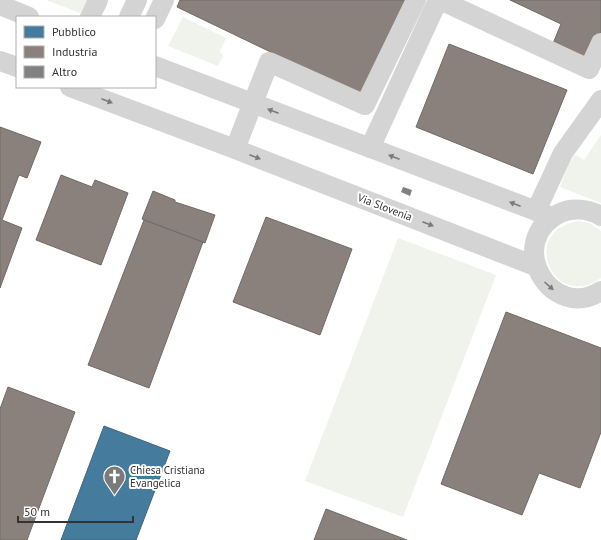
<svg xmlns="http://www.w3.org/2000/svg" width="601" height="540" font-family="'PT Sans',sans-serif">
  <rect width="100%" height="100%" fill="#fff"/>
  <g fill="#f0f2ec">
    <path d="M46 0H87L80 13Z"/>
    <path d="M183 17 226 38 220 51 223 56 218 66 168 46Z"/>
    <path d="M601 135V203L560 187 569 164 575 155 584 160Z"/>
    <path d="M578 221 589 223 601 231V278C554 312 518 232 578 221Z"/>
    <path d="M398 238 496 275 403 517 305 481Z"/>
  </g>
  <path fill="#457b9d" stroke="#40657d" d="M104 426 170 451 136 540H61Z"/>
  <g fill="#8a817c" stroke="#706a66">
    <path d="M180 0H406L362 96 177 7Z"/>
    <path d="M510 0H601V33L587 62 552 46 561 24Z"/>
    <path d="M449 44 567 90 533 174 416 127Z"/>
    <path d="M0 127 41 142 27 178 19 175 2 220 22 228 0 288Z"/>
    <path d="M61 175 92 187 95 180 128 193 101 265 36 240Z"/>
    <path d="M153 191 175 200V202L215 215 205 243 142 219Z"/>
    <path d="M266 217 352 249 320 335 233 302Z"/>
    <path d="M144 220 203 242 149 388 88 365Z"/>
    <path d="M506 312 601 348V432L580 488 539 473 522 515 441 484Z"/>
    <path d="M8 387 75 412 27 540H0V409Z"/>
    <path d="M326 509 407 540H314Z"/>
  </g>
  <path fill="#818181" d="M403 187 412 190 410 196 401 192Z"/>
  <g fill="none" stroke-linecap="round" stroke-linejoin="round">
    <g stroke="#d4d4d4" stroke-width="20">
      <path d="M440 0 589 69 601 43"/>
      <path d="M0 5 29 17"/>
      <path d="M90 17 98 0"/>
      <path d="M129 17 137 0"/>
      <path d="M155 19 164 0"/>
      <path d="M0 61 17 67"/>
      <path d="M155 66 552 217"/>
      <path d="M70 87 235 149 535 266"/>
      <path d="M370 148 438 0"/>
      <path d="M235 149 269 62 365 105 416 0"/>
      <path d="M536 211 563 153 601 100"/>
      <path d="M601 216C589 209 573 207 560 213 503 241 551 323 601 291"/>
    </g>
  </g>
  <defs><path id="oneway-solid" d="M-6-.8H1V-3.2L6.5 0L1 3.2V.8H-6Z"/></defs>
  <g fill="#7b7b7b">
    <use href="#oneway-solid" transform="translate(107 101) rotate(21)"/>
    <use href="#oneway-solid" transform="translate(273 111) rotate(-159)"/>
    <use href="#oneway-solid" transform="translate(255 157) rotate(21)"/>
    <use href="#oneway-solid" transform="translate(394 157) rotate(-159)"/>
    <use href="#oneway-solid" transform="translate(515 204) rotate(-159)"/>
    <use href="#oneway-solid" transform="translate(428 224) rotate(21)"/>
    <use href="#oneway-solid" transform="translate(549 286) rotate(42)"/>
  </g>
  <defs>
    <symbol id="church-pin" viewBox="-11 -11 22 30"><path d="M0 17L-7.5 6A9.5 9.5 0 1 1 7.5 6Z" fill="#7a7a7a" stroke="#fff"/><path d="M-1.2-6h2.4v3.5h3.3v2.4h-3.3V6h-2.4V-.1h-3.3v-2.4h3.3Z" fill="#fff"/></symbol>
  </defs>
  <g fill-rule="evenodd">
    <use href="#church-pin" x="102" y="464" width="25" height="34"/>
  </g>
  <g text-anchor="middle" stroke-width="4" stroke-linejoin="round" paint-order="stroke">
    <g font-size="11" fill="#333" stroke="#fff">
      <text transform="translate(385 207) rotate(21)" y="4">Via Slovenia</text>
    </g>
    <g font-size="11" fill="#333" stroke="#fff" text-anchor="start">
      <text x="130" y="474">Chiesa Cristiana<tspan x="130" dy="13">Evangelica</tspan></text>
    </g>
  </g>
  <rect x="16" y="16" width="140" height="72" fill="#ffffff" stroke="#adadad"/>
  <rect x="24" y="26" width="20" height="12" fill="#457b9d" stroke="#adadad"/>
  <text x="52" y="36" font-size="12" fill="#333333">Pubblico</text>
  <rect x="24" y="46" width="20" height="12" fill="#8a817c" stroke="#adadad"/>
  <text x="52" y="56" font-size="12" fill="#333333">Industria</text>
  <rect x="24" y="66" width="20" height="12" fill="#818181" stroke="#adadad"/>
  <text x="52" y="76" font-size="12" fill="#333333">Altro</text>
  <path d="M18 516v6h115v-6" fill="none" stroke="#333333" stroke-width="2"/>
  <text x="24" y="516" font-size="12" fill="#333333" stroke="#ffffff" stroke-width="3" paint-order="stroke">50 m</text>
</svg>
